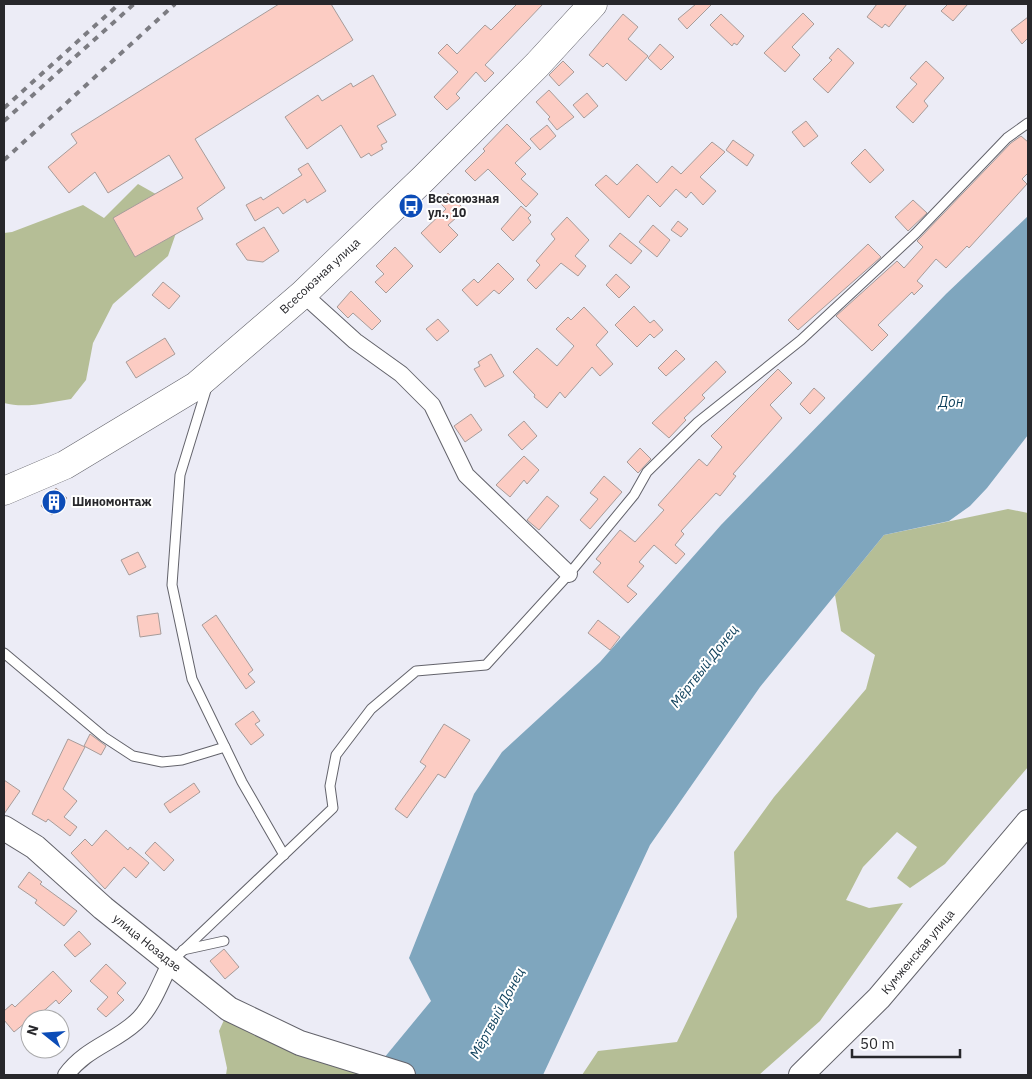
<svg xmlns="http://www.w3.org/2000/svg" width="1032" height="1079" font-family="'IBM Plex Sans',sans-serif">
  <rect width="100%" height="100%" fill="#ececf6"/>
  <g fill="#b5be96">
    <path d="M138 184 184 210 168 256 113 304 93 343 86 380 71 399C49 402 26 409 4 403V233L12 232 83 205 104 218Z"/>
    <path d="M1008 509 1028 513V767L945 864 910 888 897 878 917 847 897 832 863 867 846 900 869 908 903 903 820 1021 759 1075H582L598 1051 677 1042 737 917 734 852 774 797 866 689 875 655 841 631 835 595 884 535Z"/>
    <path d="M229 1009 371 1075H226L227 1068 219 1031Z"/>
  </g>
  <path fill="#7fa6be" d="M1028 216V435L987 488 970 506 949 521 884 535 760 687 650 845 543 1075H370L431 1001 409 958 474 794 502 752 600 662 721 525 946 294Z"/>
  <g fill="#fcccc3" stroke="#a79c9a">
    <path d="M279 4H331L353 40 195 139 225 188 197 208 203 219 135 257 113 218 183 178 169 155 108 193 95 172 69 193 48 167 77 143 71 134Z"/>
    <path d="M517 4H543L485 65 494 73 485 82 476 72 456 94 460 98 447 110 434 97 458 72 438 53 447 44 457 54 485 25 491 30Z"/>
    <path d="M696 4H712L687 29 678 19Z"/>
    <path d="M877 4H907L889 27 885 24 882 28 867 17Z"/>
    <path d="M948 4H968L953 21 941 11Z"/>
    <path d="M803 13 814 24 792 47 800 55 785 72 764 53Z"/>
    <path d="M623 14 638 27 628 39 648 56 626 81 607 63 603 67 589 55Z"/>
    <path d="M721 14 744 36 737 45 734 43 732 46 710 25Z"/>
    <path d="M1028 17V38L1022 44 1011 30Z"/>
    <path d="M660 44 674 57 661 70 648 58Z"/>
    <path d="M838 48 854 63 828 93 813 79 832 60 829 58Z"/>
    <path d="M563 61 574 72 559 86 549 75Z"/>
    <path d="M926 61 944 78 924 101 928 106 913 123 896 107 917 84 910 78Z"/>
    <path d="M373 75 396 115 377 126 387 142 381 145 383 149 371 156 369 153 361 158 341 125 307 149 285 117 318 95 322 101 351 83 353 87Z"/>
    <path d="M549 90 574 117 557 130 548 119 550 117 536 102Z"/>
    <path d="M587 93 598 106 584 118 573 105Z"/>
    <path d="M806 121 818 136 804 147 792 132Z"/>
    <path d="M507 124 531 148 515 163 526 174 521 179 538 194 526 207 488 169 475 181 465 171 485 151 483 149Z"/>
    <path d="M547 125 556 136 540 150 530 139Z"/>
    <path d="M1021 136 1028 142V173L1022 179 1027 184 969 248 967 246 946 268 936 259 917 281 923 286 914 295 912 292 878 325 888 335 872 351 836 316 897 261 904 268 923 247 917 241 1011 143Z"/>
    <path d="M733 140 754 155 747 166 726 150Z"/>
    <path d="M712 142 725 152 700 177 716 191 703 205 691 192 686 198 676 189 660 207 648 195 629 218 595 185 606 175 617 185 637 164 657 183 672 166 681 174Z"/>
    <path d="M865 149 884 170 870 183 851 163Z"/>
    <path d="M308 163 326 191 307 203 305 199 283 214 278 207 255 221 246 205 261 197 263 200 302 175 298 169Z"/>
    <path d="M448 193 465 210 448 225 458 235 440 253 421 233 446 209 439 202Z"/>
    <path d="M913 200 927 213 908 231 895 217Z"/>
    <path d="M521 206 531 215 528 218 531 222 513 241 501 229Z"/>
    <path d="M567 217 589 240 575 256 586 266 578 276 561 263 536 289 527 280 540 265 536 261 555 239 551 234Z"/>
    <path d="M678 221 688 229 681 237 671 230Z"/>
    <path d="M653 225 670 240 657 257 639 242Z"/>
    <path d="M264 227 279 251 263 262 247 260 236 244Z"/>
    <path d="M620 233 642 251 631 264 609 246Z"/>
    <path d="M868 244 881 257 798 330 788 320Z"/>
    <path d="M395 247 413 266 386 293 375 282 384 274 376 266Z"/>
    <path d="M498 263 514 279 499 294 494 290 477 306 462 290 474 279 478 283Z"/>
    <path d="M616 274 630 287 619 298 606 285Z"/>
    <path d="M163 282 180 296 169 309 152 295Z"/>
    <path d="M351 291 381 321 372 330 353 313 348 318 337 307Z"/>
    <path d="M634 306 650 323 654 320 663 330 654 338 650 334 637 347 615 325Z"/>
    <path d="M584 307 608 332 596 345 613 364 600 376 592 367 565 398 560 392 547 408 534 397 535 395 513 372 537 348 557 366 574 346 556 329 568 317 571 320Z"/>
    <path d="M438 319 449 331 437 341 426 329Z"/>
    <path d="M165 338 175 354 136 378 126 362Z"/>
    <path d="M676 350 685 359 666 376 658 368Z"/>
    <path d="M491 354 504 376 485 387 474 369 480 366 478 362Z"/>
    <path d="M716 361 726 372 702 395 705 398 684 418 686 420 669 438 652 423Z"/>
    <path d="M778 369 792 383 770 405 782 418 733 474 736 476 720 496 716 493 681 531 684 534 675 545 685 554 676 564 654 545 639 562 644 566 627 586 637 594 628 603 593 572 601 563 596 559 620 530 635 542 664 510 658 505 699 459 707 466 722 447 711 436Z"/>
    <path d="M814 388 825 398 810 414 800 404Z"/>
    <path d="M471 414 482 430 465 442 454 426Z"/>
    <path d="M524 421 537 436 522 450 508 435Z"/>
    <path d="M640 448 651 459 638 473 627 462Z"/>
    <path d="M524 456 539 470 527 484 524 480 510 497 496 485Z"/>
    <path d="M604 476 622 492 590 529 580 520 598 499 590 493Z"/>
    <path d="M56 488 67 498 52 515 41 506Z"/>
    <path d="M547 496 559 506 539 530 527 520Z"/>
    <path d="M138 552 146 567 129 575 121 560Z"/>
    <path d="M158 613 161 634 140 637 137 616Z"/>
    <path d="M216 615 253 670 248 674 255 682 246 689 202 625Z"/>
    <path d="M598 620 620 637 610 650 588 633Z"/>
    <path d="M253 711 260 721 255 724 264 735 251 745 235 724Z"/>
    <path d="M444 724 470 740 445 778 438 774 407 818 395 809 426 766 420 762Z"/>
    <path d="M90 734 106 746 101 755 84 746Z"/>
    <path d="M68 739 85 747 63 789 77 801 64 817 77 827 70 836 48 819 46 822 32 814Z"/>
    <path d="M4 780 20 791 4 814Z"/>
    <path d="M194 783 200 792 170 813 164 804Z"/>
    <path d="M106 830 128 850 130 847 149 863 136 878 124 867 105 889 71 853 85 839 92 846Z"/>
    <path d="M155 842 174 860 164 871 145 853Z"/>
    <path d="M29 872 42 882 40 884 77 911 64 926 35 903 37 900 18 887Z"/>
    <path d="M79 931 91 944 75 957 64 945Z"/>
    <path d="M224 949 239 967 225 979 210 961Z"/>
    <path d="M106 964 126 983 117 993 124 1000 106 1017 97 1009 108 997 90 981Z"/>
    <path d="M53 971 72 991 59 1004 56 1000 38 1016 36 1014 14 1032 4 1020V1011L12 1004 15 1007Z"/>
  </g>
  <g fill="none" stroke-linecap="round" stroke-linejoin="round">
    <defs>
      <g id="lane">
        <path d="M207 387 180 475 172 585 192 679 242 782 284 855"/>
        <path d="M4 653 104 737 133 756 162 762 182 760 225 747"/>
        <path d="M183 950 224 941"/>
        <path d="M171 962 333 808 330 786 336 755 371 709 416 671 486 665 569 574 634 495 647 472 698 422 801 340 916 233 1007 138 1028 123"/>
      </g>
      <g id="street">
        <path d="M303 294 355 341 401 374 432 405 466 475 569 574"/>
        <path d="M66 1075C86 1048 113 1043 136 1022 152 1008 161 981 171 962"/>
      </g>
      <g id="secondary">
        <path d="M4 828 35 847 103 908 229 1009 300 1043 403 1075"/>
        <path d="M801 1075 879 998 1028 822"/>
      </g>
      <path id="highway" d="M4 491 65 465 196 386 303 294 424 178 537 65 593 4"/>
    </defs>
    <use href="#lane" stroke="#63636b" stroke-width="11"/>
    <use href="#street" stroke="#63636b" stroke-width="18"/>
    <use href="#secondary" stroke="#63636b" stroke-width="26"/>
    <use href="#highway" stroke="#63636b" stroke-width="29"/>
    <use href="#lane" stroke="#fff" stroke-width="9"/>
    <use href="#street" stroke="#fff" stroke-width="16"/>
    <use href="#secondary" stroke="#fff" stroke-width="24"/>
    <use href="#highway" stroke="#fff" stroke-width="28"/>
    <g stroke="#7c7c82" stroke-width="4" stroke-dasharray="6 6" stroke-linecap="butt">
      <path d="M4 108 119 4"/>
      <path d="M4 121 134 4"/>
      <path d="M4 160 175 4"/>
    </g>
  </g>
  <defs>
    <symbol id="bus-disc" viewBox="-11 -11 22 22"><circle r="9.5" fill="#0c4cb7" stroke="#fff"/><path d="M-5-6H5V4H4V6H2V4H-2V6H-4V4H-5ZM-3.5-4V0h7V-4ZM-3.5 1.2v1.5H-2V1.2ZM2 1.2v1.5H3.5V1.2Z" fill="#fff"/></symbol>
    <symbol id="building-disc" viewBox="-11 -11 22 22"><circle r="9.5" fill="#0c4cb7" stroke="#fff"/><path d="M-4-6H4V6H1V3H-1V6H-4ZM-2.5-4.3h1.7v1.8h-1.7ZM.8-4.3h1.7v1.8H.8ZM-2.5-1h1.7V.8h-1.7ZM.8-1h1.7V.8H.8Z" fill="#fff"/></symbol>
  </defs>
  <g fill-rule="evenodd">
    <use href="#bus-disc" x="397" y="192" width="28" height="28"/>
    <use href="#building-disc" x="40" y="488" width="28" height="28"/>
  </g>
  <g text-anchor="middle" stroke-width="4" stroke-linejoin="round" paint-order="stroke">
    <g font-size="12" font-weight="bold" fill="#27272b" stroke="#fff" text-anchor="start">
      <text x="428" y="203">Всесоюзная<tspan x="428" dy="14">ул., 10</tspan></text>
      <text x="72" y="506">Шиномонтаж</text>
    </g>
    <g font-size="12" fill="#27272b" stroke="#fff">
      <text transform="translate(320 276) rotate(-43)" y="4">Всесоюзная улица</text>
      <text transform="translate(147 943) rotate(39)" y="4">улица Нозадзе</text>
      <text transform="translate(918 952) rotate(-50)" y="4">Кумженская улица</text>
    </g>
    <g font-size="14" font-style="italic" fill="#11435e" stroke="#fff">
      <text x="951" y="407">Дон</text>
      <text transform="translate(704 666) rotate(-52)" y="5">Мёртвый Донец</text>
      <text transform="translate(497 1013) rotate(-62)" y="5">Мёртвый Донец</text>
    </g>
  </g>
  <rect width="1032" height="1079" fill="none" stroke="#27272b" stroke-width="10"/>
  <g transform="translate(45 1034) rotate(287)"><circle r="24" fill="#ffffff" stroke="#a9a9aa"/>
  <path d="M0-4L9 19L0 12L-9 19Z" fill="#0c4cb7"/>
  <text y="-8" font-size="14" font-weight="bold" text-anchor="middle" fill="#27272b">N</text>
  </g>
  <path d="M852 1049v8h108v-8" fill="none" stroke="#27272b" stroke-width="2.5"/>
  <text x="860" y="1049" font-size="15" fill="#27272b" stroke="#ffffff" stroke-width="4" paint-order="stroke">50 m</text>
</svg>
